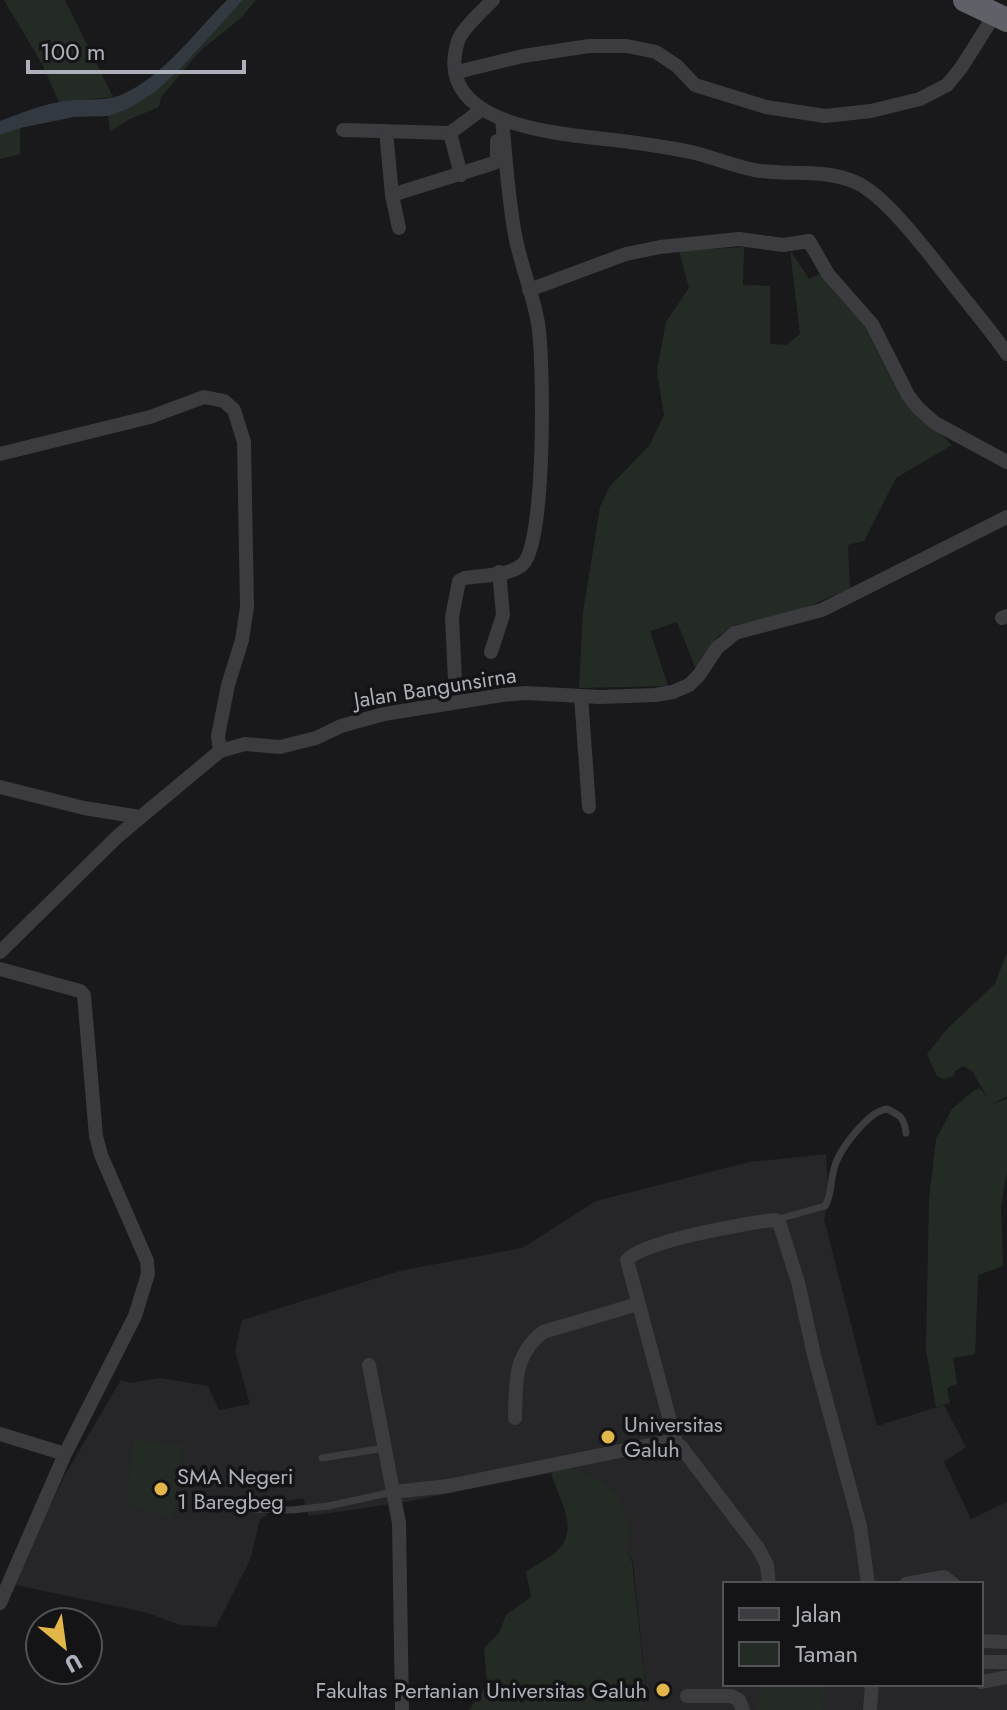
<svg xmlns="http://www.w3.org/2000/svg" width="1007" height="1710" font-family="Jost,sans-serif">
  <rect width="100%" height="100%" fill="#19191b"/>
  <path fill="#262528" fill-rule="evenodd" d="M826 1154 829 1200 824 1219 877 1426 944 1405 966 1447 944 1462 971 1519 1007 1502V1710H640L647 1701 633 1562 625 1548 628 1527 563 1468 551 1473 411 1501 309 1516 303 1498 266 1505 267 1515 260 1519 250 1560 216 1627 179 1625 148 1613 11 1584 66 1473 121 1380 131 1383 160 1378 208 1386 219 1410 250 1404 235 1351 242 1320 399 1271 522 1248 596 1201 749 1162ZM725 1584H981V1684H725Z"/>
  <g fill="#242b25">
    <path d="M4 0H65L113 97 59 102 42 64Z"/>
    <path d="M243 0H256L241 18 201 50 161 97 159 107 130 119 110 131 108 116 126 110 180 69Z"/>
    <path d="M20 128V154L0 159V135Z"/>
    <path d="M744 247 743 285 770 286V344L786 345 800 334 790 250 809 279 823 273 835 293 866 327 892 373 899 394 952 445 896 478 864 541 848 545 850 589 787 615 735 625 718 636 696 669 677 622 650 631 668 686 579 688 583 612 600 507 610 486 649 446 664 415 657 371 666 322 689 288 679 251Z"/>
    <path d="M1007 952V1096L991 1105 1007 1099V1172L1001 1206 1003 1266 978 1275 975 1354 953 1358 957 1384 947 1388 950 1403 936 1407 926 1350 929 1199 936 1139 952 1109 973 1091 980 1088 989 1100 972 1071 963 1066 955 1071 954 1076 943 1079 937 1076 927 1054 948 1028 995 984Z"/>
    <path d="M134 1440 182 1445 173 1519 126 1504Z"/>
    <path d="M563 1468C593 1469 625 1495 628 1526 630 1544 622 1544 632 1562L647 1702 640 1710H469L487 1685 484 1648 499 1633 506 1615 531 1597 526 1572C535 1565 545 1561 553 1554 583 1532 559 1500 551 1473Z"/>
    <path d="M760 1684H824L823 1710H758Z"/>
  </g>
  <path fill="#323940" d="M227 0H243L180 69 155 92 126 110 108 116 74 117 20 128 0 135V121C21 113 43 104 65 101 84 98 103 102 121 95 163 77 195 32 227 0Z"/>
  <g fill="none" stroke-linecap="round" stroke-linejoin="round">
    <g stroke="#3b3b40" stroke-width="7">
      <path d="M775 1220 825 1206C832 1195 830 1182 834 1169 838 1151 868 1111 887 1109 900 1115 904 1117 906 1133"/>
      <path d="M322 1458 385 1448"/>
      <path d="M237 1509 292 1510 328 1506 393 1492"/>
    </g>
    <g stroke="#3b3b40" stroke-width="14">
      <path d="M493 0C484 9 461 30 458 41 430 132 574 134 630 142 651 145 674 148 695 153 715 158 734 166 754 170 788 176 822 168 855 182 887 195 936 263 959 292 975 312 992 332 1007 354"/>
      <path d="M457 72 523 56 589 46H627L656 52 677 66 695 85 766 107 825 116 871 111 920 99 947 85 961 68 995 14"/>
      <path d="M343 130 450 133 481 110"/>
      <path d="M386 131 392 195 494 163 497 158V141"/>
      <path d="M450 133 461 175"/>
      <path d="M392 195 399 228"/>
      <path d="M529 290 626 254 660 247 739 239 783 245 809 241 828 274 872 324 908 395 918 408 935 423 1007 462"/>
      <path d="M0 454 150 417 204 397 224 401 234 410 244 442 247 607 242 640 228 685 218 736 220 751"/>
      <path d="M1002 618 1007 616"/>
      <path d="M491 652 503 615 499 572"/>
      <path d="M581 696 589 807"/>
      <path d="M456 702 452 617 459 581 465 578C482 575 510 576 523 564 546 542 544 360 538 323 533 295 522 268 516 240 508 201 506 159 502 119"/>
      <path d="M0 787 84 808 140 817"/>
      <path d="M0 952 118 836 220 751 245 744 280 747 316 738 341 726 384 714 502 695 526 693 600 697 655 695 673 692 689 685 699 675 717 648 735 633 822 610 1007 517"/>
      <path d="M0 969 80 991 84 995 96 1136 101 1155 147 1261 148 1274 135 1316 65 1454 0 1603"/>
      <path d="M369 1365 399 1523 402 1710"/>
      <path d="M515 1418C516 1384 513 1355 543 1332L638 1304"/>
      <path d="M0 1434 65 1454"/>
      <path d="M676 1443 627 1260C640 1242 750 1222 775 1220L780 1225 798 1282 814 1355 860 1526 868 1584"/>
      <path d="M393 1492 448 1486 664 1442 676 1443 682 1448 758 1548 767 1565 769 1584"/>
      <path d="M906 1584 944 1577 953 1584"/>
      <path d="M981 1641 1007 1642"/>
      <path d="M981 1662H1007"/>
      <path d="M981 1682 1007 1677"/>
      <path d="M687 1696H731L739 1700 743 1710"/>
      <path d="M870 1710 872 1684"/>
    </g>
    <path stroke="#5f6068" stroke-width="24" d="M965 0 1007 20"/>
  </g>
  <g fill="#e3b64a" stroke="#141416" stroke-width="3">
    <circle cx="608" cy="1437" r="8"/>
    <circle cx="161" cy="1489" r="8"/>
    <circle cx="663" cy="1690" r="8"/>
  </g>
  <g text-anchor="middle" stroke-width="7" stroke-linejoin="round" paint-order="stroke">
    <g font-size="22" fill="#adb0ba" stroke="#141416">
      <text transform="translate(435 687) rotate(-9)" y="8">Jalan Bangunsirna</text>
    </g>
    <g font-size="22" fill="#adb0ba" stroke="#141416" text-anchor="start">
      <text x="624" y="1432">Universitas<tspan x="624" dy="25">Galuh</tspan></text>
      <text x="177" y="1484">SMA Negeri<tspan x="177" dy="25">1 Baregbeg</tspan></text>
      <text x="647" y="1698" text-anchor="end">Fakultas Pertanian Universitas Galuh</text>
    </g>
  </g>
  <rect x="723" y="1582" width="260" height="104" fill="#141416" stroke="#515258" stroke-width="2"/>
  <rect x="739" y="1608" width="40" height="12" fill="#3b3b40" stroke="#515258" stroke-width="2"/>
  <text x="795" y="1622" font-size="24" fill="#adb0ba">Jalan</text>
  <rect x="739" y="1642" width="40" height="24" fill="#242b25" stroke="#515258" stroke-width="2"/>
  <text x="795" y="1662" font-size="24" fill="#adb0ba">Taman</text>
  <g transform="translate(64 1646) rotate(151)"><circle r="38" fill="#141416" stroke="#515258" stroke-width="2"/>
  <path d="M0-6L14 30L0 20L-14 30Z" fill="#e3b64a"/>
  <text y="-12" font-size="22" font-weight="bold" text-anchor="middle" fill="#adb0ba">U</text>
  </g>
  <path d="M28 60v12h216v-12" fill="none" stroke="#adb0ba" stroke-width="4"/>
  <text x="40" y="60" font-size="24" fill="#adb0ba" stroke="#141416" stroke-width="6" paint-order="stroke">100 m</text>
</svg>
